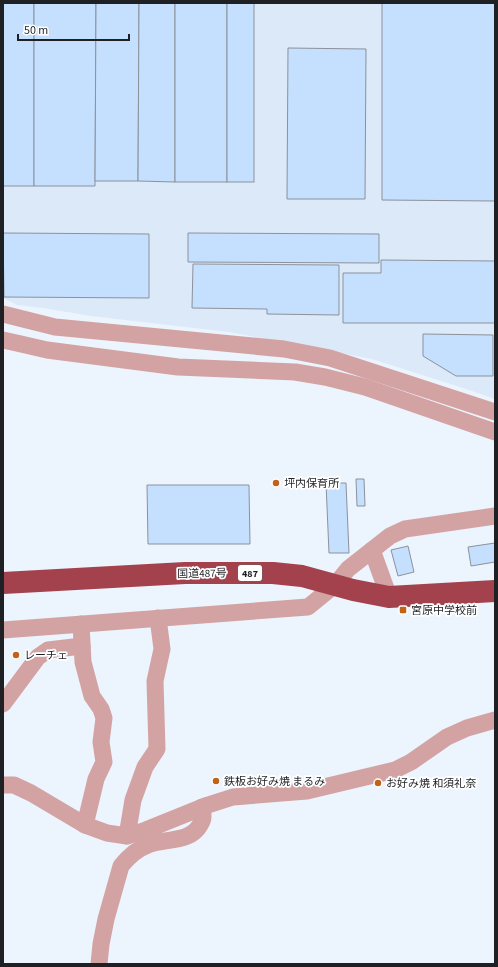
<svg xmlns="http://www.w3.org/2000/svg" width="498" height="967" font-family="'Source Sans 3','Noto Sans JP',sans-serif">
  <rect width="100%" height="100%" fill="#ecf4fd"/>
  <path fill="#dce9f9" d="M3 3H495V399L463 388 372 359 229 332 91 316 43 308 17 305 3 298Z"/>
  <g fill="#c5dffe" stroke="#8b929b">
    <rect x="3" y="3" width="31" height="183"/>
    <path d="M34 3H96L95 186H34Z"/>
    <path d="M96 3H139L138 181H95Z"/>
    <path d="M139 3H175V182L138 181Z"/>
    <rect x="175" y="3" width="52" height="179"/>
    <rect x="227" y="3" width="27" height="179"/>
    <path d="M382 3H495V201L382 200Z"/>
    <path d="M288 48 366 49 365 199H287Z"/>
    <path d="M3 233 149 234V298L4 297Z"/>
    <path d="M188 233 379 234V263L188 262Z"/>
    <path d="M381 260 495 261V323H343V273H381Z"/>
    <path d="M193 264 339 265V315L267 314V309L192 308Z"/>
    <path d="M423 334 493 335V376H456L423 356Z"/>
    <path d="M356 479H364L365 506H357Z"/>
    <path d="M326 483H346L349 553H329Z"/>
    <path d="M147 485H249L250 544H148Z"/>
    <path d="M495 543V562L471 566 468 547Z"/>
    <path d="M408 546 414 572 398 576 391 550Z"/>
  </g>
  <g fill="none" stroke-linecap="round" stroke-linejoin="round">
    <g stroke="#d3a3a4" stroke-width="17">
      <path d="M3 314 55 327 284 349 330 358 495 412"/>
      <path d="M3 340 21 344 47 350 178 367 295 372 325 377 365 387 495 432"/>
      <path d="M372 550 389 597"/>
      <path d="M81 624 83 662 92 696 101 709 104 718 101 742 104 762 96 779 85 825"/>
      <path d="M3 630 308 607 335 585 348 569 390 536 405 529 495 516"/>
      <path d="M3 704 38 657 48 650 82 646"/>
      <path d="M3 785H14L31 793 85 825 107 833 127 836 146 830 208 805 233 797 307 791 395 770 411 762 447 737 467 728 495 720"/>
      <path d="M127 836 133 800 145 767 157 749 155 681 162 649 158 618"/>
      <path d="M99 964 101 944 106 919 121 866C129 856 137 849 148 845 165 838 190 843 200 825 202 822 203 820 203 817 203 814 203 810 202 807"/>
    </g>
    <path stroke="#a3424c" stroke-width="22" d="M3 583 185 573H273L302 576 353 590 389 597 495 591"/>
  </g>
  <g fill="#c16219" stroke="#fff" stroke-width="1.5">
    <circle cx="276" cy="483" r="4"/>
    <rect x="399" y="606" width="8" height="8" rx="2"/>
    <circle cx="16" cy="655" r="4"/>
    <circle cx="216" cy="781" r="4"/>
    <circle cx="378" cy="783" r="4"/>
  </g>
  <g text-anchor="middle" stroke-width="3.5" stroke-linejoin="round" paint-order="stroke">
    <rect fill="#fff" stroke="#626366" stroke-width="1" x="238" y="565" width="24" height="16" rx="3"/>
    <g font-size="10" font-weight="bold" fill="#1e2024">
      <text x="250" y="577">487</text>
    </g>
    <g font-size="11" fill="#1e2024" stroke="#fff" text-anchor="start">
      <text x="284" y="487">坪内保育所</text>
      <text x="411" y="614">宮原中学校前</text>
      <text x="24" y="659">レーチェ</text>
      <text x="224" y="785">鉄板お好み焼 まるみ</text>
      <text x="386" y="787">お好み焼 和須礼奈</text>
    </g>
    <g font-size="11" fill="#1e2024" stroke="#fff">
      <text transform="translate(202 573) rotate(-1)" y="4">国道487号</text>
    </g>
  </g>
  <rect width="498" height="967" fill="none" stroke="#1e2024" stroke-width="8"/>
  <path d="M18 34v6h111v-6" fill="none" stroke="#1e2024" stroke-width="2"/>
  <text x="24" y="34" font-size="12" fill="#1e2024" stroke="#ffffff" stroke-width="3" paint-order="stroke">50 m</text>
</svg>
